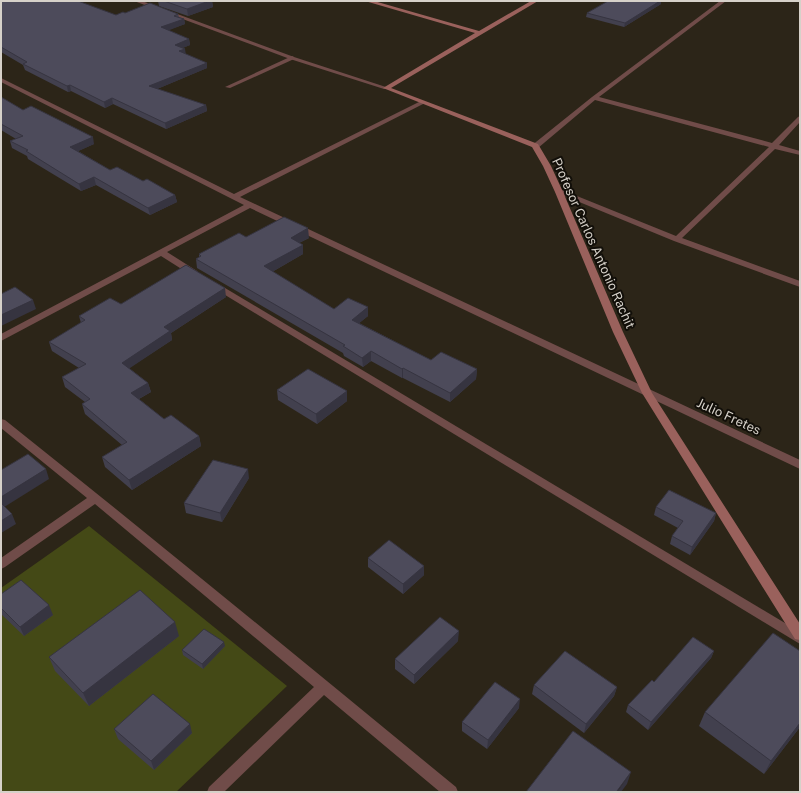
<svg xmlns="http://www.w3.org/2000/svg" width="801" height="793" font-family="'Public Sans',sans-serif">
  <rect width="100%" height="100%" fill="#2c2518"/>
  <path fill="#444916" d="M89 526 287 686 176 792H1V588Z"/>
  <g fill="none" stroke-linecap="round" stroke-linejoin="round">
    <path fill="#704c49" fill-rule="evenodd" d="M292 56 294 57V59L230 88 225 87Z"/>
    <g fill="#704c49" fill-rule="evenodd">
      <path d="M134 1H142L294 57 389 88 384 89 290 59Z"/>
      <path d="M720 1H726L599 97 772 143 798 117 800 116V122L779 145 800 151V155L775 149 682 238 800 281V287L674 241 555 192 556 190H562L676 236 769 147 595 100 538 148H535L531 146 592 97Z"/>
      <path d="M1 78 234 194 421 101H425V103L240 197 800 460V469L250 208 167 252 197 271 198 273 197 275H191L161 256 1 341V334L244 205 1 82Z"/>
      <path d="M215 282 800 632V644L212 287 211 285 212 283Z"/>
      <path d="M1 419 5 420C157 541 306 664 456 787L458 792H440L324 695 224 792H207L209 787 314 687 95 504 5 567 1 569V558L87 498 1 428Z"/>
    </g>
    <path fill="#9a615c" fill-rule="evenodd" d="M365 1H374L479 31 531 1H538L391 88 538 144 551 166 563 192 623 332 652 393 800 624V640L795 639 642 393 613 332 555 192 543 166 532 147 383 88 475 33Z"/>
  </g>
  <g fill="#42404e">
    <path d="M158 1H212L213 7 188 16 159 6Z"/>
    <path d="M1 2 116 15 125 13 178 14 179 17 184 19 185 24 168 30 189 39 190 45 182 48 185 49V54L207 68 157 89 206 105 207 111 166 129 113 104 105 108 71 91 68 92 25 70 23 65 1 52Z"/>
    <path d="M661 4 624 27 586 17 587 13Z"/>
    <path d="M1 97 23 110 94 144 78 151 110 170 143 181 175 195 177 202 150 215 96 185 81 191 28 159 27 156 12 148 10 141 16 139 1 130Z"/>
    <path d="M246 237 309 238 299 243 303 245V254L272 272 334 309 368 316 359 323 431 360 477 369 476 379 450 402 403 378H402L371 361 363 367 344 356 343 353 197 268 196 259 199 257V254Z"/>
    <path d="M226 297 171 333 172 340 129 368 148 383 151 392 139 399 164 419 199 436 201 446 132 490 105 467 102 457 122 445 85 414 82 404 85 402 65 387 62 377 79 368 52 351 49 342 81 323 79 316 121 304Z"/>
    <path d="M277 390 347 391V401L317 424 278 400Z"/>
    <path d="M249 478 222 522 186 513 184 503Z"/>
    <path d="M656 507 716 513 714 521 690 555 670 544 672 536 678 528 654 515Z"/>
    <path d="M368 558 424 566V575L403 594 368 567Z"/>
    <path d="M1 594 53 615 24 636 1 614Z"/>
    <path d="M179 636 89 706 55 671 49 657Z"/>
    <path d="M458 641 414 684 395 669V659Z"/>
    <path d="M225 646 203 669 183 655 182 650Z"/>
    <path d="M714 651 711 658 648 730 626 712 628 705 654 682Z"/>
    <path d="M534 685 617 687 614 696 584 733 532 694Z"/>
    <path d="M519 708 487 749 462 731V722Z"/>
    <path d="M705 712 800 727 764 774 699 726Z"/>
    <path d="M114 729 192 733 154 770 118 739Z"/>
  </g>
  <g fill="#363440">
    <path d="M209 1H212L213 7 188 16 187 9Z"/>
    <path d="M660 1H661V4L624 27 625 23Z"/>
    <path d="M184 19 185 24 162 33 161 27Z"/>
    <path d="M189 39 190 45 176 51 175 45Z"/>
    <path d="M185 49 186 55 179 51Z"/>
    <path d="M207 63V68L150 92 149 86Z"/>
    <path d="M70 85 71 91 68 92 67 86Z"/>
    <path d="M112 98 113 104 105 108 104 102Z"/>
    <path d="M206 105 207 111 166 129 165 123Z"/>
    <path d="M93 137 94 144 72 154 70 147Z"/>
    <path d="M94 177 96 185 81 191 79 184Z"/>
    <path d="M175 195 177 202 150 215 148 208Z"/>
    <path d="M308 228 309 238 291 247V238Z"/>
    <path d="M303 245V254L265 276 264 266Z"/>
    <path d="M225 288 226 297 171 333 172 340 124 372 122 363 164 327Z"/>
    <path d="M33 300 36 309 1 326V315Z"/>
    <path d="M368 307V316L352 329V320Z"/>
    <path d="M371 351V361L363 367 362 358Z"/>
    <path d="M403 368V378H402V369Z"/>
    <path d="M477 369 476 379 450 402V393Z"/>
    <path d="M148 383 151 392 133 402 131 393Z"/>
    <path d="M347 391V401L317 424 316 414Z"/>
    <path d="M199 436 201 446 132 490 129 480Z"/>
    <path d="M46 469 49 479 1 509V497Z"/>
    <path d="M248 469 249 478 222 522 220 513Z"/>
    <path d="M716 513 714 521 690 555 692 547Z"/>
    <path d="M12 514 16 524 1 533V521Z"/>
    <path d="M424 566V575L403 594V584Z"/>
    <path d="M49 605 53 615 24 636 20 627Z"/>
    <path d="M175 622 179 636 89 706 83 693Z"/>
    <path d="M459 631 458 641 414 684V675Z"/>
    <path d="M224 642 225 646 203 669 202 664Z"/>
    <path d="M714 651 711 658 648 730 651 722Z"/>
    <path d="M617 687 614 696 584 733 586 724Z"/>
    <path d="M520 699 519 708 487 749 488 740Z"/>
    <path d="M800 723V727L764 774 771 761Z"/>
    <path d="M190 724 192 733 154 770 151 761Z"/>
    <path d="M631 772 627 784 621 792H617Z"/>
  </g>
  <g fill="#4d4b5b" stroke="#363440">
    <path d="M4 1H78L116 15 123 12 125 13 150 3 178 14 174 16 184 19 161 27 189 39 175 45 185 49 179 51 207 63 149 86 206 105 165 123 112 98 104 102 70 85 67 86 23 64 27 62 1 47V2Z"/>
    <path d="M164 1H209L187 9Z"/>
    <path d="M608 1H660L625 23 587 13Z"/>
    <path d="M1 97 23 110 31 106 93 137 70 147 110 170 117 167 143 181 147 179 175 195 148 208 94 177 79 184 26 151 28 150 10 141 23 136 1 124Z"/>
    <path d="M284 217 308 228 291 238 303 245 264 266 334 309 348 298 368 307 352 320 431 360 441 352 477 369 450 393 403 368 402 369 371 351 362 358 343 346 345 345 196 259 201 256 199 254 239 233 246 237Z"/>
    <path d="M186 265 225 288 164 327 170 331 122 363 148 383 131 393 164 419 171 415 199 436 129 480 102 457 127 442 82 404 90 399 62 377 86 364 49 342 85 320 79 316 110 298 121 304Z"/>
    <path d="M15 287 33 300 1 315V294Z"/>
    <path d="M308 369 347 391 316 414 277 390Z"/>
    <path d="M28 454 46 469 1 497V470Z"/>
    <path d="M213 460 248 469 220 513 184 503Z"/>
    <path d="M669 490 716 513 692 547 672 536 683 521 656 507Z"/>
    <path d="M1 503 12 514 1 521Z"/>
    <path d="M389 540 424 566 403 584 368 558Z"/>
    <path d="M21 580 49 605 20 627 1 608V594Z"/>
    <path d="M140 590 175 622 83 693 49 657Z"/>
    <path d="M440 617 459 631 414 675 395 659Z"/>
    <path d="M204 629 224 642 202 664 182 650Z"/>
    <path d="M773 633 800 651V723L771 761 705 712Z"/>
    <path d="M693 637 714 651 651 722 628 705 652 680 654 682Z"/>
    <path d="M565 651 617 687 586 724 534 685Z"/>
    <path d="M495 682 520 699 488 740 462 722Z"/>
    <path d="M153 694 190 724 151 761 114 729Z"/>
    <path d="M573 731 631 772 617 791 619 792H526Z"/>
  </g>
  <g text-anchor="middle" stroke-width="4" stroke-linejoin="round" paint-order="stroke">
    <g font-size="13" fill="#d6d1c9" stroke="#120f09">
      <text transform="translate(594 243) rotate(66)" y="5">Profesor Carlos Antonio Rachit</text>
      <text transform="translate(729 416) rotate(25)" y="5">Julio Fretes</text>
    </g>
  </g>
  <rect width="801" height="793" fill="none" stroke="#d6d1c9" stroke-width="4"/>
</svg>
